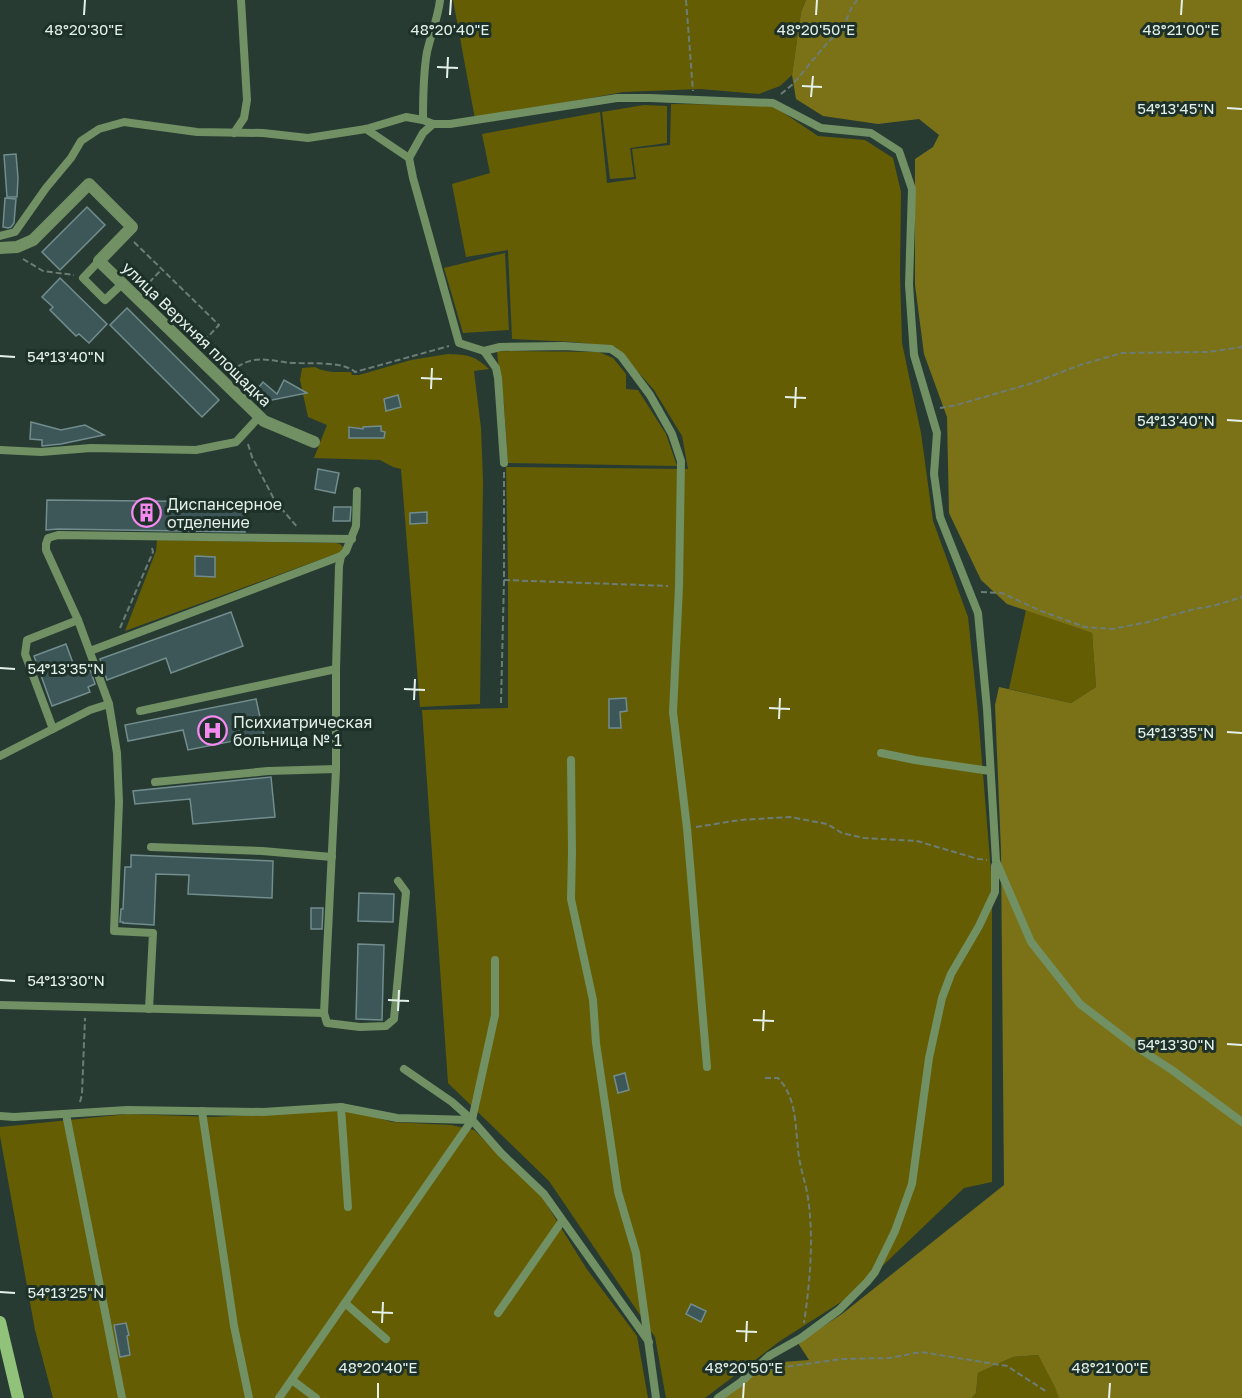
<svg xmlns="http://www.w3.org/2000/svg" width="1242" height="1398" font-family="'Golos Text',sans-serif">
  <rect width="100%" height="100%" fill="#273b33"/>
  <g fill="#655d03">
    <path d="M453 0H806L801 12 792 75 780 86 759 94 700 89 623 92 475 119Z"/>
    <path d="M671 104 772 105 818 136 865 140 893 158 901 192 900 274 902 343 921 433 933 521 968 617 978 713 992 884V1182L964 1188 852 1295 780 1341 705 1398H666L655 1337 549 1181 448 1083 422 710 508 708V576L506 467 688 469 682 436 654 390 616 347 574 342 512 339 508 250 466 257 452 184 490 173 482 134 600 112 607 183 636 179 632 149 670 145Z"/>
    <path d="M644 105 667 106V143L630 148 634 177 610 179 602 112Z"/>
    <path d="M505 253 509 330 463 333 444 268Z"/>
    <path d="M497 351 599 352 613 358 626 374V389L638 390 666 434 677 466 508 463 504 404 498 362Z"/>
    <path d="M448 354C468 355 474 355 489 369L474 371 481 428 483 481 480 704 420 707 401 469 393 467 380 460 314 458 327 425 308 417 300 380 302 368 315 367C325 373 339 372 351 372L352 375H359L411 360Z"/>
    <path d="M157 540 336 543 340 544 344 548 341 552 125 631 156 551Z"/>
    <path d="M1026 610 1092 633 1096 687 1071 703 1009 689Z"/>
    <path d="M350 1110 392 1122 451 1125 474 1130 542 1197 586 1268 637 1336 648 1398H53L35 1330 0 1136V1127L128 1114 213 1117Z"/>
    <path d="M1038 1355 1056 1387 1059 1398H972L976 1393 978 1373 1013 1357Z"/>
  </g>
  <path fill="#7b7218" d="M806 0H1242V1398H1059L1055 1387 1038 1355 1013 1357 978 1373 976 1393 972 1398H723L770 1363 809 1360 798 1343 842 1314 1004 1185 1001 851 995 705 999 687 1071 703 1096 687 1092 633 1007 604 981 580 949 513 947 417 924 354 915 285V159L933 147 939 135 919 119 878 124 823 116 796 99 792 75 801 12Z"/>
  <g fill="#3d5657" stroke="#728d8e" stroke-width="1.5">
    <path d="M16 154 18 178 17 197H7L4 155Z"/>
    <path d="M5 198 16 199 14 223 11 227 8 228 3 227Z"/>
    <path d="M87 207 105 225 60 270 42 252Z"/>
    <path d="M60 278 107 324 89 343 79 334 76 336 50 310 53 307 42 297Z"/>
    <path d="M127 308 219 400 202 417 110 325Z"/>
    <path d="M237 371 259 387 263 382 277 394 284 380 307 393 262 402 259 400 258 402 231 378Z"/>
    <path d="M398 395 401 407 386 411 384 399Z"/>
    <path d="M31 422 61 430 85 425 104 435 61 444 42 446V440L30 439Z"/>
    <path d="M381 426V431L385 432 384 438H349V427L363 429V427Z"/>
    <path d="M318 469 339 473 335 493 315 489Z"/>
    <path d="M47 500 245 502V532L58 529 46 530Z"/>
    <path d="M334 507H351L350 521H333Z"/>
    <path d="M427 512V523L410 524V513Z"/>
    <path d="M195 556 215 557V577L195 576Z"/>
    <path d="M231 612 243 646 171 673 166 658 107 680 100 659Z"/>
    <path d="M66 644 77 674 90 669 95 684 88 687 90 692 52 706 34 656Z"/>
    <path d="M626 698 627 711 620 712 621 728H609V699Z"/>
    <path d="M256 699 264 735 188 750 183 730 128 741 125 725Z"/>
    <path d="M271 777 275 817 193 824 190 799 135 804 133 791Z"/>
    <path d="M131 855 273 861 272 898 188 894 189 875 156 874 154 925 123 923V922H120L121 909H123L125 867H131Z"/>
    <path d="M359 893 394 894 393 922 358 921Z"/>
    <path d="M311 908H323L322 929H311Z"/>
    <path d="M358 944 384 945 382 1020 356 1019Z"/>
    <path d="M625 1073 629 1090 618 1093 614 1076Z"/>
    <path d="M691 1304 706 1311 701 1322 686 1314Z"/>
    <path d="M126 1323 129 1335 127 1336 130 1355 120 1357 114 1325Z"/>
  </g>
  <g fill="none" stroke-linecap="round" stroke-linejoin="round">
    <g stroke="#6c7d76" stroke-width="2" stroke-dasharray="6 3" stroke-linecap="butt">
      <path d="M686 0 693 91"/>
      <path d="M781 94 793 84 828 42 842 30 852 7 857 0"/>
      <path d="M134 242 219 325 202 343"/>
      <path d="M23 259 43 271 74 275"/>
      <path d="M143 289 162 269"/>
      <path d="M230 372C238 366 244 362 254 360 268 358 282 363 296 363 312 364 343 361 355 372L449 346"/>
      <path d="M940 408 957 405 1036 382 1080 365 1122 353 1207 352 1242 347"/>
      <path d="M248 444 252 457 275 501 298 528"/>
      <path d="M504 472V580L668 586"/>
      <path d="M981 592 1002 593 1041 611 1085 627 1112 629 1148 622 1194 609 1213 606 1242 597"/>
      <path d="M120 628 153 552 152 548"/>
      <path d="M501 703 504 580"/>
      <path d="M696 827 740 820 790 817 827 824 842 833 864 838 917 841 978 859 987 860"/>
      <path d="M765 1078H778C798 1098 795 1131 799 1157 801 1171 806 1184 808 1198 814 1239 810 1282 804 1323"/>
      <path d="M80 1102 82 1094 85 1018"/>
      <path d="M770 1369 842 1359 890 1358 921 1352 1007 1366 1047 1392"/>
    </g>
    <g stroke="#719063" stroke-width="8">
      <path d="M423 120C423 97 423 74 427 52 431 34 438 18 440 0"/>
      <path d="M366 129 409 158 413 178 459 343 484 351 496 368 498 378 504 463"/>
      <path d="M234 133 244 118 247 100 241 0"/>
      <path d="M409 158 423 133 433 124"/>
      <path d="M0 236 15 232 46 188 71 158 81 141 99 129 124 122 197 132 263 133 308 138 366 129 406 117 423 120 433 124H450L617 98H650L773 103 821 128 871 133 899 151 912 189 909 285 914 355 937 433 934 474 940 517 978 613 987 709 996 861 1031 942 1080 1004 1135 1046 1172 1070 1242 1122"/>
      <path d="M99 261 83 278 105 300 122 284"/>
      <path d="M484 351 500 347 564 346 611 349 621 356 650 395 672 434 681 461 679 587 673 712 687 828 707 1067"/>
      <path d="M0 450 41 452 91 448 196 450 236 442 259 417"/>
      <path d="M357 491 356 526 346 551 341 556 339 566 336 669V769L324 1013 327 1023 360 1027 386 1026 394 1019 406 892 398 881"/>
      <path d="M90 651 341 556"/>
      <path d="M140 711 336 669"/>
      <path d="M53 729 25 654 27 640 78 620"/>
      <path d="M881 753 915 760 990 771"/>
      <path d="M0 756 90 710 109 704"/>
      <path d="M571 760 572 852 571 899 593 1000 596 1043 618 1192 636 1253 656 1398"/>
      <path d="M155 782 268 771 336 769"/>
      <path d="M151 847 262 851 332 857"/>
      <path d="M0 1005 324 1013"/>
      <path d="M149 1009 153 933 114 931 119 802 117 753 109 704 78 620 46 550V544L48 538 58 535 352 539"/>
      <path d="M404 1069 452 1102 472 1120"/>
      <path d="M341 1107 348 1207"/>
      <path d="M202 1111 234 1326 249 1398"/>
      <path d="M66 1114 122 1398"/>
      <path d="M0 1116 14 1117 127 1110 263 1112 341 1107 397 1118 472 1120 501 1153 544 1194 649 1342"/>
      <path d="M345 1303 386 1339"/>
      <path d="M498 1313 562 1221"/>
      <path d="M292 1380 316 1398"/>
      <path d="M279 1398 472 1120 495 1015V960"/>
      <path d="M718 1398 741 1382 769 1356 801 1338 839 1310 867 1282 875 1272 895 1231 912 1184 929 1058 942 998 951 974 979 926 995 892V866"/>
    </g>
    <path stroke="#719063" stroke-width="12" d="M0 248 17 247 33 240 89 184 132 227 99 261 264 421 314 442"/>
    <path stroke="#91c279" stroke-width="12" d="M0 1322 18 1398"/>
  </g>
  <path fill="none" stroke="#e4f0ea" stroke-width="2" d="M84 15 85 0M450 15 451 0M816 15 817 0M1181 15 1182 0M437 67 458 68M447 78 448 57M802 86 822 87M811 97 813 76M1227 108 1242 109M0 356 15 357M421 378 442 379M431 389 432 368M785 397 806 398M795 408 796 387M1227 420 1242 421M0 668 15 669M404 689 425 690M414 700 415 679M769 708 790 709M779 719 780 698M1227 732 1242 733M0 980 15 981M388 1000 409 1001M398 1011 399 990M753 1020 774 1021M763 1031 764 1010M1227 1044 1242 1045M0 1292 15 1293M372 1312 393 1313M382 1323 383 1302M736 1331 757 1332M746 1342 747 1321M378 1398V1383M743 1398 744 1383M1109 1398 1110 1383"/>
  <defs>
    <symbol id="building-ring" viewBox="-11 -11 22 22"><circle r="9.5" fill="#1d3129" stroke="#f489f0" stroke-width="1.5"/><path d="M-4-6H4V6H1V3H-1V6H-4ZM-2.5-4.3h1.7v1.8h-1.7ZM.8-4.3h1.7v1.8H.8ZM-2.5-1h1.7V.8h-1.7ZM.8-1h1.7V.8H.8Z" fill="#f489f0"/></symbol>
    <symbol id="hospital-ring" viewBox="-11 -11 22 22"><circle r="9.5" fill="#1d3129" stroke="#f489f0" stroke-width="1.5"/><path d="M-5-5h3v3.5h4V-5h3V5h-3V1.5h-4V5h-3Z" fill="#f489f0"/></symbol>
  </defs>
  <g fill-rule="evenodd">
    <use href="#building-ring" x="130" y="496" width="33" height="33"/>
    <use href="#hospital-ring" x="196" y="714" width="33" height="33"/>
  </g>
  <g text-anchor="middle" stroke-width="6" stroke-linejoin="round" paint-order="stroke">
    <g font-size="16" fill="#e4f0ea" stroke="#1d3129">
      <text transform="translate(197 334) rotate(44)" y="6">улица Верхняя площадка</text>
    </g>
    <g font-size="16" fill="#e4f0ea" stroke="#1d3129" text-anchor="start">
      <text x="167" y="510">Диспансерное<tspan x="167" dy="18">отделение</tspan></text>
      <text x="233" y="728">Психиатрическая<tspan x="233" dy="18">больница № 1</tspan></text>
    </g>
  </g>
  <g font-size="15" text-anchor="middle" fill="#e4f0ea" stroke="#1d3129" stroke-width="6" stroke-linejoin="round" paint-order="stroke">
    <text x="84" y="35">48°20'30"E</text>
    <text x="450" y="35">48°20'40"E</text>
    <text x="816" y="35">48°20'50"E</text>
    <text x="1181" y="35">48°21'00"E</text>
    <text x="1176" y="114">54°13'45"N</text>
    <text x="66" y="362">54°13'40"N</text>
    <text x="1176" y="426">54°13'40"N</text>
    <text x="66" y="674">54°13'35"N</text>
    <text x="1176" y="738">54°13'35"N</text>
    <text x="66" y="986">54°13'30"N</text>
    <text x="1176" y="1050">54°13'30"N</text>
    <text x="66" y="1298">54°13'25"N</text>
    <text x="378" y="1373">48°20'40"E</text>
    <text x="744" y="1373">48°20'50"E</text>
    <text x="1110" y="1373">48°21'00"E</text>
  </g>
</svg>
